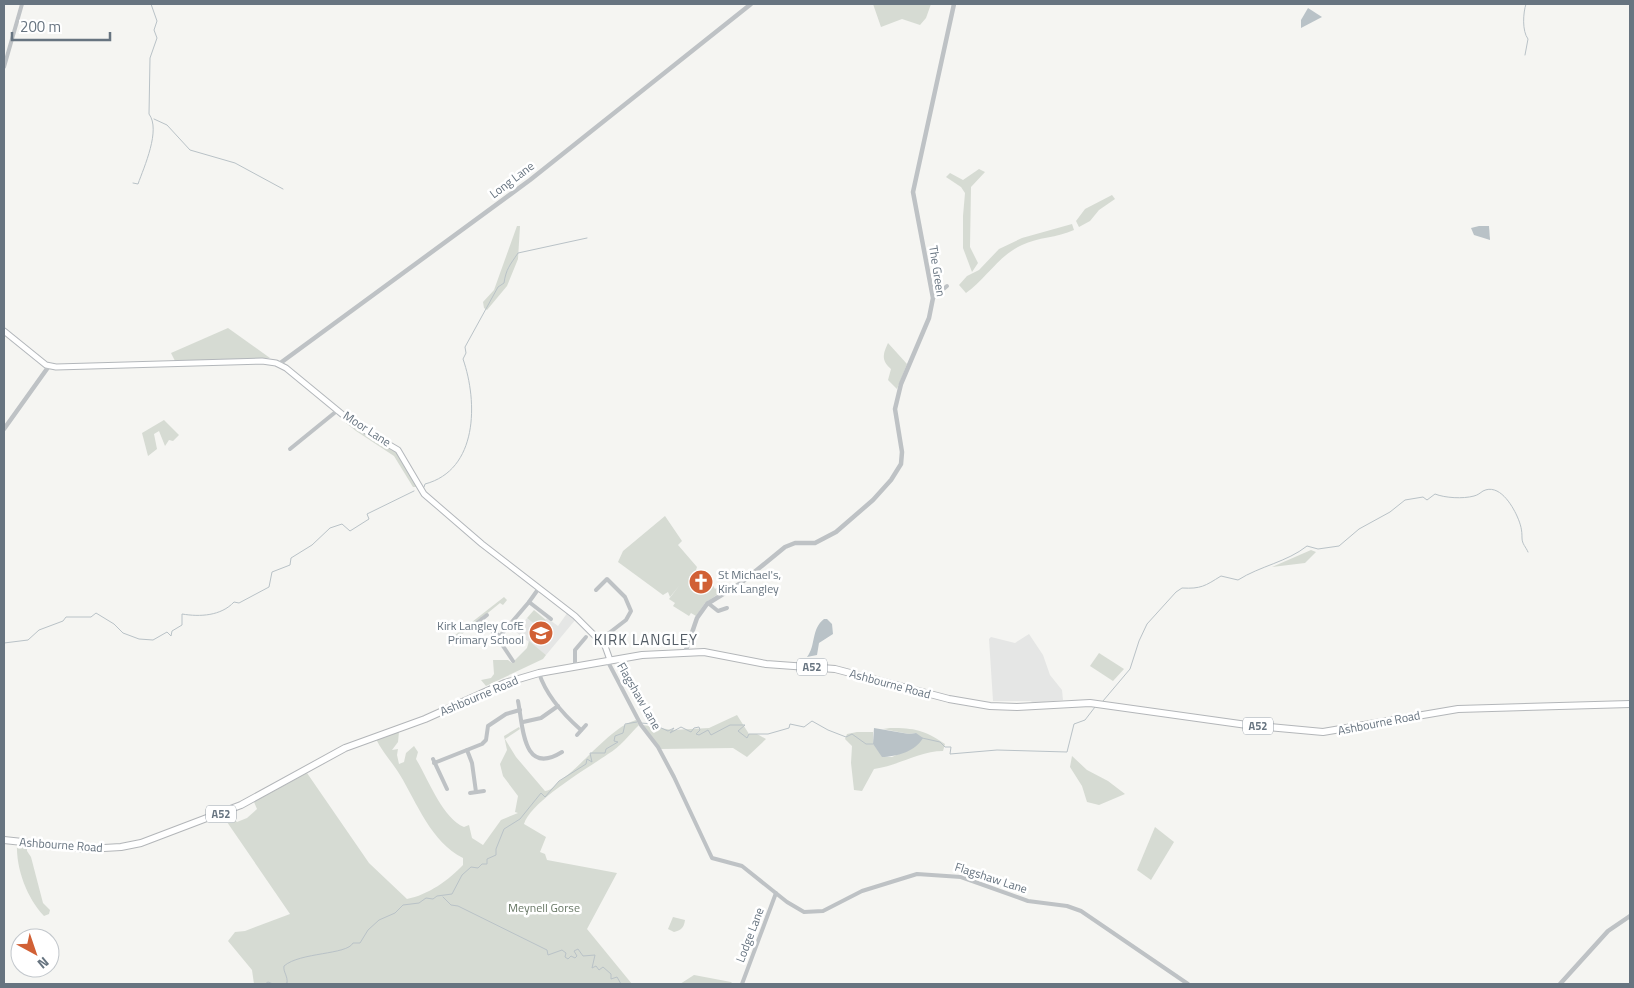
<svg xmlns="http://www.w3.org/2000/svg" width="1634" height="988" font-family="'Titillium Web',sans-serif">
  <rect width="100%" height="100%" fill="#f5f5f2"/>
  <g fill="#e5e6e5">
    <path d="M568 612 576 619 546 655 516 632 527 618 539 628 547 618 558 626Z"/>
    <path d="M1029 634 1043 655 1050 675 1062 690 1063 700 1035 703 1030 701H993L989 639 991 637 1015 643Z"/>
  </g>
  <g fill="#d6dbd3">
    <path d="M873 4H931L926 18 920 25 902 19 881 27Z"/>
    <path d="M979 169 985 172 971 187 970 247 978 263 972 272 963 248V216L965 193 961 187 946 177 950 173 963 180Z"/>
    <path d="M1112 195 1115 199 1099 210 1090 221 1079 227 1076 221 1085 209Z"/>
    <path d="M1072 224 1074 230C1057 238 1038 237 1022 245 999 255 986 279 966 293L959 285 967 276 979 270 999 249 1022 238Z"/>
    <path d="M517 226H520L518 259 507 286 487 310 484 308 483 302 494 290Z"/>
    <path d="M228 328 270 358 175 361 171 353Z"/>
    <path d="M888 343 907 364 897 389 888 380 891 369C881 360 883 354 888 343Z"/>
    <path d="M347 419 399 454 417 487H413L394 456 356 431 346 423Z"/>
    <path d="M164 420 179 435 173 441 169 440 165 446 159 431 154 434 157 449 148 456 142 433Z"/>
    <path d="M665 516 682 541 678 545 697 567 696 570 707 575 715 589 718 587 721 592 705 603 696 616 691 613 689 616 673 606 675 603 669 599 679 586 670 597 668 592 663 595 618 562 623 551Z"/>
    <path d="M1311 550 1316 552 1305 563 1272 567Z"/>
    <path d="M504 597 507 600 503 605 500 603 451 643 449 640Z"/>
    <path d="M534 610 546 620 539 628 527 618Z"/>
    <path d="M529 641 546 655 543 659 486 686 481 680 491 678 494 674 493 660H508L512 663 527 648Z"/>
    <path d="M1099 653 1124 669 1113 681 1090 666Z"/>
    <path d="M737 715 749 734H757L766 739 747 757 733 748 661 749 643 725 672 730 709 728Z"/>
    <path d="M636 720 639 725C629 735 620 747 608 754 588 768 531 801 524 824L546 837 540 852 545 854 547 860 617 873 587 929 632 984H254L252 970 228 941 235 932 245 931 290 914 227 822 218 820 219 818 228 814 237 822 247 818 257 809 254 802 307 773 369 863 407 899C428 895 449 880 463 865V858C431 842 417 803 400 775 393 763 382 752 376 739L399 732 398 742 392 750 398 749 397 755 399 764 404 762 406 753 414 746 418 752 416 759C427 777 443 819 464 827L469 825 472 838 483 845 501 820 518 813 515 812 518 796 503 776 500 764 507 750 504 736 519 727 520 729 505 739 516 757 545 791C553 790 555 784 561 780 583 765 611 727 636 720Z"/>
    <path d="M890 728C915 728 924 730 945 744L943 751C919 751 898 766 874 769L862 791 854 790 851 763 852 746 845 739 847 734 857 732H873V744L883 757H892L910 749 916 733 909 734 883 729Z"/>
    <path d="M1072 756 1087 770 1108 781 1125 794 1099 805 1087 802 1082 786 1070 767Z"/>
    <path d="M1155 827 1174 842 1151 880 1137 870Z"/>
    <path d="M17 844 27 845V851L31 857 43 903 50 910 49 914 44 916C27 898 16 869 17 844Z"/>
    <path d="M673 917 685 920C684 928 681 930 674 932L668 929Z"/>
    <path d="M694 975 731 982 733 984H680Z"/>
  </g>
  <g fill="#b9c2c7">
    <path d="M1308 8 1322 17 1301 28V20Z"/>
    <path d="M1479 226H1489L1490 240 1474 235 1471 228Z"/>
    <path d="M824 619H827L832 624 833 634 819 643 817 655 807 657C816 645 811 629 824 619Z"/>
    <path d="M874 728 909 734 916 733 923 738C916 751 896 757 882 757L873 744Z"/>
  </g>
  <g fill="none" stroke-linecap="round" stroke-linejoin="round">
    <g stroke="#b9c2c7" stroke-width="1">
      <path d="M1525 55 1528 39C1522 31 1523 13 1526 4"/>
      <path d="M154 119 167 125 190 150 235 163 283 189"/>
      <path d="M133 183 138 184C144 167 161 130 149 114L150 58 157 38 154 30 157 21 151 4"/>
      <path d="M424 487 425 484C478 470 478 402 463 359L466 353 465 347 498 287 504 283C506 269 510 265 518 253L587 238"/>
      <path d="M4 643 28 640 39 630 63 621 66 617H91L96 613 114 624 123 633 139 639 153 640 167 632 171 636 172 631 182 625V614C200 617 221 616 234 602L239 603 269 587 272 572 290 565 291 558 312 545 330 528 342 524 350 531 369 519 367 514 414 491"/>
      <path d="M1103 701 1130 669 1139 641 1147 624 1176 592 1182 588C1201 589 1205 586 1221 576L1238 580C1260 566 1287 562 1307 546L1318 549 1339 546 1359 529 1390 512 1405 500 1423 497 1427 500 1435 494C1445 498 1463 499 1474 496 1478 495 1480 493 1483 491 1499 483 1512 505 1517 516 1521 525 1522 530 1522 538 1522 544 1526 547 1528 552"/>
      <path d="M641 723 652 724 668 731 674 728 670 733 681 727 691 732 694 728 699 727 700 730 696 734 699 735 708 730 711 735 730 725H745L738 731 747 738 749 734H768L789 728 790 724 804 727 812 721 828 730 846 737 852 734 866 744H873"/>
      <path d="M922 738 940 742 945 747H951L950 754 997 750 1067 752 1074 724 1085 720 1095 707"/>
      <path d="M443 897 451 905 458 906 547 950 548 955 562 950 566 953 565 957 568 959 571 956 575 958 577 956 574 951 578 949 583 956 595 955 592 968 596 966 599 970 603 967 611 974V979L617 977 621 984"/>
      <path d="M265 984 268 982 273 984"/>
      <path d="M284 984 287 983C288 976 283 972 284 966 300 952 347 955 353 943H360L368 930 379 920 395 913 403 905 419 903 426 898 433 899 437 896 452 894 462 875 471 867 478 868 482 864H487V859L496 855V849L504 829 520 819 541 793 545 797 559 781 586 764 587 759 592 762 590 753H605L606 749 618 742 614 741 615 736 623 733 625 724 637 722"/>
      <path d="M623 984H626"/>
    </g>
    <defs>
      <path id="secondary" d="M4 331 46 365 56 367 262 361 276 363 286 368 354 424 398 450 424 494 482 544 575 616 605 646 610 660"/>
      <path id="trunk" d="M4 840 87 849 121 847 141 843 241 805 345 748 425 719 505 683 539 673 642 655 704 652 766 664 835 669 949 699 990 706 1017 707 1090 703 1247 725 1323 732 1458 709 1630 704"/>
    </defs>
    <use href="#secondary" stroke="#b3b7bb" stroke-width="7"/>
    <use href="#trunk" stroke="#b3b6b9" stroke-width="8"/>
    <g stroke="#bec2c5" stroke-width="4">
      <path d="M4 67 22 4"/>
      <path d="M933 298 947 286"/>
      <path d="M290 449 338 410"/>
      <path d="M539 588 529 602 551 619"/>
      <path d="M596 590 607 579 625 597 631 611 626 620 600 640"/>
      <path d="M708 603 718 611 727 608"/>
      <path d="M482 619 493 632 500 636"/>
      <path d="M476 624 487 615"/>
      <path d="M607 660 641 725 658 747 674 777 712 858 742 866 787 902 804 912 823 911 862 891 917 874 961 877 1028 901 1067 906 1081 911 1188 984"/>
      <path d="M513 661 501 643 500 636 529 602"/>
      <path d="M575 666V650L586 637"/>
      <path d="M539 673C546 695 564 715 581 730"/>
      <path d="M518 701C523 725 522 777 562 752"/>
      <path d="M523 722 541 718 558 706"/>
      <path d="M577 735 586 725"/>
      <path d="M467 750 472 763 476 792"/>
      <path d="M433 759 447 789"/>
      <path d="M434 763 482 744 486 740 488 726 506 714 520 710"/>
      <path d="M470 793 484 791"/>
      <path d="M742 984 776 893"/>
    </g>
    <g stroke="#bec2c5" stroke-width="4.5">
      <path d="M279 364 530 180 751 4"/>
      <path d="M4 429 49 366"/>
      <path d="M685 653 697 618 707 604 741 583 785 547 795 543H815L836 532 873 500 891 480 901 464 902 452 895 409 901 384 929 318 933 298 913 192 954 4"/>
      <path d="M1560 984 1608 931 1630 916"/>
    </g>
    <use href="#secondary" stroke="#fff" stroke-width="5"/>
    <use href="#trunk" stroke="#fff" stroke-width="6"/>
  </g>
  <defs>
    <symbol id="church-disc" viewBox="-11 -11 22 22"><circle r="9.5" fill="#d16035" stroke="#fff"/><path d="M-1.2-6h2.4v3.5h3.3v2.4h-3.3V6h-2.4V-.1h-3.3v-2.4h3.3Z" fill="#fff"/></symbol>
    <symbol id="school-disc" viewBox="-11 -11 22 22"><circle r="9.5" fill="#d16035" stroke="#fff"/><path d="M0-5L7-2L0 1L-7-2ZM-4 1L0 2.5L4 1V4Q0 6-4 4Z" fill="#fff"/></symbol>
  </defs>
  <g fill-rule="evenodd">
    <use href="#church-disc" x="687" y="568" width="28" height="28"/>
    <use href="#school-disc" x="527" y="619" width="28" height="28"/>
  </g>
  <g text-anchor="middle" stroke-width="5" stroke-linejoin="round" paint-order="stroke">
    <g fill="#fff" stroke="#959ea6" stroke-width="1">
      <rect x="797" y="658.5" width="30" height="17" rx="4"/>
      <rect x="1243" y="717.5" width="30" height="17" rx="4"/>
      <rect x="206" y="805.5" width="30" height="17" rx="4"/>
    </g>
    <g font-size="11" font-weight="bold" fill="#677480">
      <text x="812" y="671">A52</text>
      <text x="1258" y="730">A52</text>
      <text x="221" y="818">A52</text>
    </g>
    <g font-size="12" fill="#677480" stroke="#fff">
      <text transform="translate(512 180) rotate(-37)" y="4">Long Lane</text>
      <text transform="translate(937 271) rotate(81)" y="4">The Green</text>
      <text transform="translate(367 429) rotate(33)" y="4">Moor Lane</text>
      <text transform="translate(890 684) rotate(15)" y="4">Ashbourne Road</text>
      <text transform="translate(479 696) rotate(-23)" y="4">Ashbourne Road</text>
      <text transform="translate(639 696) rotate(60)" y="4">Flagshaw Lane</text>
      <text transform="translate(1379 723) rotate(-11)" y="4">Ashbourne Road</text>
      <text transform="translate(61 845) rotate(4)" y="4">Ashbourne Road</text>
      <text transform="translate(991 878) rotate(18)" y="4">Flagshaw Lane</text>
      <text transform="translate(750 935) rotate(-69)" y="4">Lodge Lane</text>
    </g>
    <g font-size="12" fill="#677480" stroke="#fff" text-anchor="start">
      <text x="718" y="579">St Michael's,<tspan x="718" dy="14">Kirk Langley</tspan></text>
      <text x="524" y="630" text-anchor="end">Kirk Langley CofE<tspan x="524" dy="14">Primary School</tspan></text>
    </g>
    <g font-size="12" fill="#687865" stroke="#fff">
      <text x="544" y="912">Meynell Gorse</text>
    </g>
    <g font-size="15" letter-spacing="1" fill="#545d66" stroke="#fff">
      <text x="646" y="645">KIRK LANGLEY</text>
    </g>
  </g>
  <rect width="1634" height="988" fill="none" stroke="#677480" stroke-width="10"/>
  <g transform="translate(35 953) rotate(140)"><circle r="24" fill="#ffffff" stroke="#c2c7cc"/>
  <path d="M0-4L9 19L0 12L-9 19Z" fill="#d16035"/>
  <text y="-8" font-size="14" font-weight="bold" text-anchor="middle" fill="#677480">N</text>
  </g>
  <path d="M12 32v8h98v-8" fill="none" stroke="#677480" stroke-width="2.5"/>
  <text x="20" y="32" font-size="15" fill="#677480" stroke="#ffffff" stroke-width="4" paint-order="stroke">200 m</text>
</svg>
